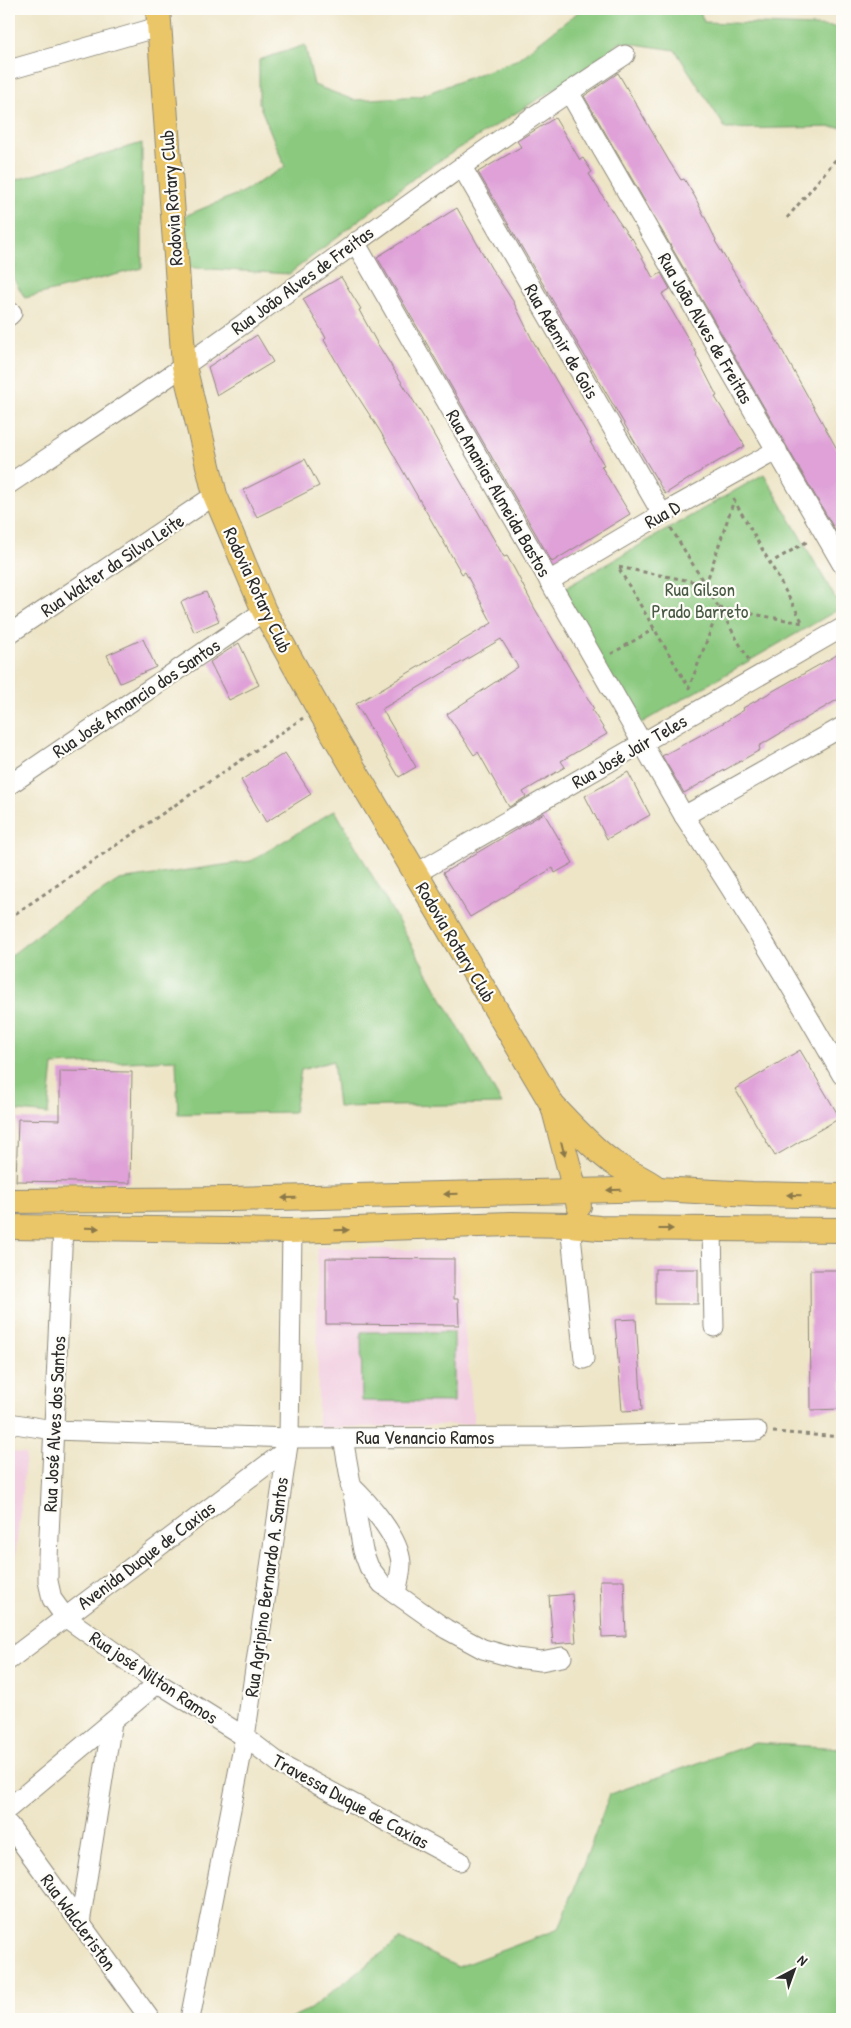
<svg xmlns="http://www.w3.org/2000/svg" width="851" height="2028" font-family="'Patrick Hand',sans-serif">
  <rect width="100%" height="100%" fill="#fdfcf7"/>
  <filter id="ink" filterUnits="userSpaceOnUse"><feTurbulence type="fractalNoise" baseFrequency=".02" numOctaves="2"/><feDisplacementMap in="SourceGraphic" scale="10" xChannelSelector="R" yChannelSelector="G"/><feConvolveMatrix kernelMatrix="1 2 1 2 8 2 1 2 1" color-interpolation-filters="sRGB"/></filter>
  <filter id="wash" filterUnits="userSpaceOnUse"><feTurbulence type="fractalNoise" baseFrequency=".0096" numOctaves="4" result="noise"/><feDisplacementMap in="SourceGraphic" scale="20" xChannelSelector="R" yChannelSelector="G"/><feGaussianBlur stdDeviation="1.12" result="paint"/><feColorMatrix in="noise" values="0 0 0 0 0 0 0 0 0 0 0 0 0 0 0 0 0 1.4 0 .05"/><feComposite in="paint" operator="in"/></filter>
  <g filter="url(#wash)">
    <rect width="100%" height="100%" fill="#eee5c7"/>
    <g fill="#f2cfe1">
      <path d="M317 1247 457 1251 474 1424 318 1428Z"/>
      <path d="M9 1451 26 1454 15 1560 9 1559Z"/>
    </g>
    <g fill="#8bc97f" stroke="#5b7a55">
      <path d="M582 9H699L704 22 842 27V127L726 129 675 50 621 42 564 83 423 171 289 274 180 267V218L242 192 285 167 259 104V60L305 45 314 85 354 100 420 96 516 60Z"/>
      <path d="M142 143V268L25 298 9 271V182Z"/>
      <path d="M764 474 841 608 636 726 558 592Z"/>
      <path d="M335 810 502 1104 338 1107 333 1061 301 1070 294 1112 178 1114 176 1060 53 1065 48 1114 9 1110V957L57 920 119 880 251 861Z"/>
      <path d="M361 1332H454V1402L362 1401Z"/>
      <path d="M755 1743 842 1748V2019H288L310 2009 400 1939 458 1967 559 1929 610 1794Z"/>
    </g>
    <g id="blocks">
      <g fill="#dfa1d8">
        <path d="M618 73 669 161 681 180 684 179 695 197 716 240 715 241 752 302 767 323 842 458V542L584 96Z"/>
        <path d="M555 118 580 160 583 158 592 172 589 174 617 219 631 239 632 238 653 278 661 273 670 289 662 294 697 354 696 355 717 396 715 397 745 446 701 471 665 494 478 172 521 147 517 141Z"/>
        <path d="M457 208 491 268 513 301 533 341 592 442H590L604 465 601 466 630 514 552 562 377 257Z"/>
        <path d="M341 277 361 309 359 310 377 343 423 416 504 557 507 556 515 570 535 609 594 709 592 710 607 734 561 761 565 767 523 792 526 797 509 807 478 752 474 755 447 714 518 667 501 639 382 709 416 767 399 777 356 704 492 623 465 572 462 574 380 431 344 375 324 340 326 338 303 299Z"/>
        <path d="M257 335 273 362 217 396 208 367Z"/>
        <path d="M305 459 319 486 257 517 243 490Z"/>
        <path d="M206 592 219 621 194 632 181 602Z"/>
        <path d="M143 639 156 667 120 683 107 655Z"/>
        <path d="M239 643 259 685 229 700 210 662Z"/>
        <path d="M842 652V697L759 746 760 750 684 793 662 756 723 723 744 710 743 708Z"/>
        <path d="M285 753 311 794 266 822 241 780Z"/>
        <path d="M628 772 650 815 607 839 585 796Z"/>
        <path d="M544 813 573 863 555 873 553 868 470 917 443 873Z"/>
        <path d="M800 1050 840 1118 775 1156 735 1089Z"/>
        <path d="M60 1071 132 1072 130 1183 16 1181 18 1119 60 1120Z"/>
        <path d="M326 1258 454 1259V1299H458L459 1325 326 1324Z"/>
        <rect x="655" y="1269" width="43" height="35"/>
        <path d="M810 1270H842V1409L811 1410Z"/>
        <path d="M636 1319 642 1410 622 1411 615 1320Z"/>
        <path d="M600 1580H624L626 1636 602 1637Z"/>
        <path d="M572 1594 576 1642 553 1644 549 1596Z"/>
      </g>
    </g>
  </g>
  <g filter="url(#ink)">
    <use href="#blocks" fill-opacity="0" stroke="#8c8879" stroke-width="1"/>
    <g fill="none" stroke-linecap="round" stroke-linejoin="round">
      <defs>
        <g id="minor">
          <path d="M9 70 158 27"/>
          <path d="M569 92 842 564"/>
          <path d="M462 167 662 514"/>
          <path d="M355 242 684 816C740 901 792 987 842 1075"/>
          <path d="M9 316 12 313"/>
          <path d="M9 484C67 445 126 406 184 366 331 263 474 153 625 55"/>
          <path d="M549 581 662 514 777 450"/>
          <path d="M9 634 215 495"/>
          <path d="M9 785 264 611"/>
          <path d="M684 816 842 727"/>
          <path d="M415 874 842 628"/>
          <path d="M570 1225 584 1359"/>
          <path d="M63 1227 48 1558V1581L52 1599 65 1617 158 1683 245 1737 283 1766 460 1861"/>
          <path d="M712 1229 714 1327"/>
          <path d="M9 1423 53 1430 289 1438 561 1437 757 1431"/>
          <path d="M343 1438 363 1551 369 1567 382 1584 446 1629 483 1649 516 1658 541 1661 562 1657"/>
          <path d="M350 1485C368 1502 399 1536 401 1563 401 1573 398 1583 396 1593"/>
          <path d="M9 1660 285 1451"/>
          <path d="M9 1808 158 1683"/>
          <path d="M9 1825 150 2019"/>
          <path d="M80 1923 112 1722"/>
          <path d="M190 2019 245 1737 289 1438 292 1231"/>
        </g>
        <g id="major">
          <path d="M158 9 184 366 215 495 264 611 318 708 553 1106C572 1125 590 1146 612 1162 627 1172 644 1178 658 1189"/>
          <path d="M553 1106 579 1206"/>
          <path d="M9 1201 232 1199 658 1189 752 1194 842 1196"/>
          <path d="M9 1227 292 1231 511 1224 570 1225 599 1228 842 1230"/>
        </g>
      </defs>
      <use href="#minor" stroke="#8c8879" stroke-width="21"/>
      <use href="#major" stroke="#8c8879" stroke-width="26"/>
      <g stroke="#8c8879" stroke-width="3" stroke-dasharray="4 4" stroke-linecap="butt">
        <path d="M787 218 842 152"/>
        <path d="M671 528 719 608 689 688 618 567 706 584 734 500 770 563 808 541"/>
        <path d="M719 608 803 623 770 563"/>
        <path d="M719 608 750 662"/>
        <path d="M611 654 654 629"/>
        <path d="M9 918 303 718"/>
        <path d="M773 1432 842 1437"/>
      </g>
      <use href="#minor" stroke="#fff" stroke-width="19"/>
      <use href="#major" stroke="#eac669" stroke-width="24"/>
    </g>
    <defs><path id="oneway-solid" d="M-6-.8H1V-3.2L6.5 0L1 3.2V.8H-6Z" transform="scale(1.25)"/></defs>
    <g fill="#8a784a">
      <use href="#oneway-solid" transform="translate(563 1149) rotate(76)"/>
      <use href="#oneway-solid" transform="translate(614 1190) rotate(179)"/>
      <use href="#oneway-solid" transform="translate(451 1194) rotate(179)"/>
      <use href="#oneway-solid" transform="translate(794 1195) rotate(-179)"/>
      <use href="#oneway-solid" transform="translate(289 1198) rotate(179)"/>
      <use href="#oneway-solid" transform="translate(92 1228) rotate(1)"/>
      <use href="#oneway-solid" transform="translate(666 1229)"/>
      <use href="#oneway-solid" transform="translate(342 1230) rotate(-2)"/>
    </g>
  </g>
  <g text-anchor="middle" stroke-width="4.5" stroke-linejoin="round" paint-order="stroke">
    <g font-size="19" fill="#2b2b2b" stroke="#fdfcf7">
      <text transform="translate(171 198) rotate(-94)" y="7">Rodovia Rotary Club</text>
      <text transform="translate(302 280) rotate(-36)" y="7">Rua João Alves de Freitas</text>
      <text transform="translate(706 328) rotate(60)" y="7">Rua João Alves de Freitas</text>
      <text transform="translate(562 341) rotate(60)" y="7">Rua Ademir de Gois</text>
      <text transform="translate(499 493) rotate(60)" y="7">Rua Ananias Almeida Bastos</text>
      <text transform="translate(662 514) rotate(-30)" y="7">Rua D</text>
      <text transform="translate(112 565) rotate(-34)" y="7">Rua Walter da Silva Leite</text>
      <text transform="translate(258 590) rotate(65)" y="7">Rodovia Rotary Club</text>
      <text transform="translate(136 698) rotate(-34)" y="7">Rua José Amancio dos Santos</text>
      <text transform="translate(629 751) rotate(-30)" y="7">Rua José Jair Teles</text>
      <text transform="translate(456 942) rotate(59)" y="7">Rodovia Rotary Club</text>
      <text transform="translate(54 1424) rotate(-87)" y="7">Rua José Alves dos Santos</text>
      <text x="425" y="1444">Rua Venancio Ramos</text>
      <text transform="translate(146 1555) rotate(-37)" y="7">Avenida Duque de Caxias</text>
      <text transform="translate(266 1587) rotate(-82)" y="7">Rua Agripino Bernardo A. Santos</text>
      <text transform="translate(154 1677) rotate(34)" y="7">Rua josé Nilton Ramos</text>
      <text transform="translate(351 1801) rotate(29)" y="7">Travessa Duque de Caxias</text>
      <text transform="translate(79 1922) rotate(54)" y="7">Rua Walcleriston</text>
    </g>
    <g font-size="19" fill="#485a44" stroke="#fdfcf7">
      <text x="700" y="596">Rua Gilson<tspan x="700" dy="22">Prado Barreto</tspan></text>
    </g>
  </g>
  <rect width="851" height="2028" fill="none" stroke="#fdfcf7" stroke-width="30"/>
  <g transform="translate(794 1970) rotate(41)" stroke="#fdfcf7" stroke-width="4" paint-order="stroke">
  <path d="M0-4L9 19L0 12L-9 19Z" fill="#2b2b2b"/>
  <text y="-8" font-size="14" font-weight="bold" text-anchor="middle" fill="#2b2b2b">N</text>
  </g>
</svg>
